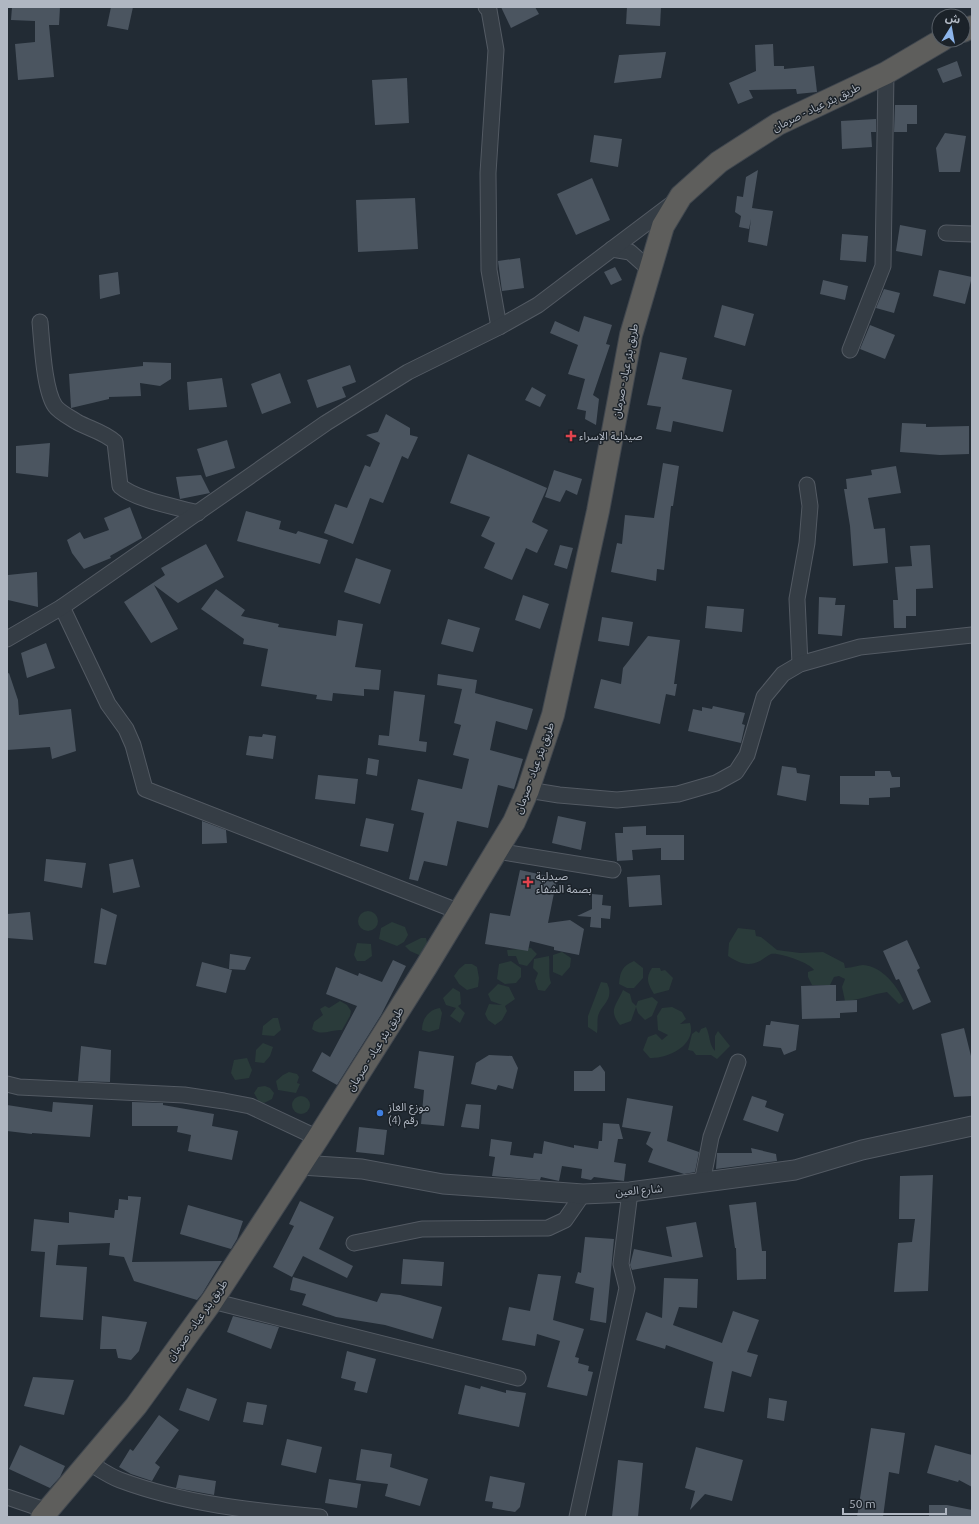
<svg xmlns="http://www.w3.org/2000/svg" width="979" height="1524" font-family="Ubuntu,'Noto Sans Arabic',sans-serif">
  <rect width="100%" height="100%" fill="#222b34"/>
  <g fill="#2a3b3a">
    <circle cx="368" cy="921" r="10"/>
    <path d="M392 922 405 927 408 935 404 942 397 946 379 939 381 928Z"/>
    <path d="M738 928 755 930 756 936 761 937 777 950 800 953 823 952 844 963 845 968C852 968 859 965 863 965 882 966 897 986 904 1001L899 1004 887 992C873 994 860 1000 845 1001L842 987 845 979 839 976 834 977 830 985H812L808 977V972L814 970C810 963 779 952 771 954 767 956 763 959 760 961 748 967 739 963 728 956L729 943Z"/>
    <path d="M421 938H426L429 952 419 955 410 951 405 946Z"/>
    <path d="M357 943 371 944 372 956 365 961H357L354 955Z"/>
    <path d="M531 948 537 954 527 966 519 964 516 956H508L507 950Z"/>
    <path d="M562 952 571 958 570 967 562 976 553 972V955Z"/>
    <path d="M549 956C550 966 548 974 551 983L545 991 538 990 535 981 538 973 533 968 534 959Z"/>
    <path d="M511 961 521 968V977L516 983 505 984 497 979 499 964Z"/>
    <path d="M634 961 643 968V978L634 988H627L619 984C620 972 622 966 634 961Z"/>
    <path d="M465 964H472L477 967 479 978 478 987 467 990 459 984 454 976 459 969Z"/>
    <path d="M652 968H660L661 971 665 970 673 978 669 990 654 994C648 984 645 978 652 968Z"/>
    <path d="M601 982 607 983C615 1000 601 1004 598 1016 597 1021 598 1027 597 1033L588 1027V1016Z"/>
    <path d="M498 984 509 987 515 999 505 1006 507 1011 502 1020 495 1025 488 1020 485 1014 489 1004 502 1005 491 1001 488 994Z"/>
    <path d="M453 988 460 992 461 1004 458 1006 465 1013 460 1023 450 1016 456 1008 446 1005 443 998Z"/>
    <path d="M623 990 630 994 632 1002 636 1006 638 1001 652 997 658 1002 652 1016 645 1020 638 1013 636 1007 631 1021 620 1025C608 1010 616 1006 623 990Z"/>
    <path d="M340 1001 347 1005 351 1011 350 1016 342 1030C331 1029 322 1037 312 1029L314 1022 323 1015 320 1009 325 1006 329 1008Z"/>
    <path d="M672 1007 682 1012 686 1019 680 1024 690 1023C697 1045 668 1059 650 1058L643 1050 648 1037 656 1034 662 1040 668 1035 658 1030 657 1016 662 1008Z"/>
    <path d="M440 1008 442 1013 439 1029 429 1032 422 1030C422 1019 428 1010 440 1008Z"/>
    <path d="M273 1018H278L281 1030 274 1036 262 1035 263 1026Z"/>
    <path d="M706 1027C710 1035 709 1045 715 1051V1036L718 1031 730 1046 717 1059 711 1055H696L693 1051 688 1050 692 1034 696 1031 699 1033 701 1029Z"/>
    <path d="M263 1043 273 1047 270 1056 264 1063 255 1062 256 1050Z"/>
    <path d="M247 1058 252 1070 249 1078 235 1080 231 1073 234 1060Z"/>
    <path d="M289 1072 297 1074 299 1077 297 1083 300 1084 296 1093 278 1090 276 1081 283 1075Z"/>
    <path d="M265 1086 270 1088 274 1093 272 1099 264 1103 259 1102 254 1093 258 1087Z"/>
    <circle cx="301" cy="1105" r="9"/>
  </g>
  <g fill="#4b5560">
    <path d="M12 7H60L59 25H49L54 77 18 80 15 44 35 42V21L11 20Z"/>
    <path d="M111 7H133L128 30 107 26Z"/>
    <path d="M501 7H535L539 14 511 28Z"/>
    <path d="M627 7H661L660 26 626 24Z"/>
    <path d="M773 44 774 66H784V69L814 66 817 92 797 94 796 89 749 90 753 98 738 104 729 83 756 71 755 45Z"/>
    <path d="M666 52 661 78 614 83 619 55Z"/>
    <path d="M957 61 962 76 943 83 937 69Z"/>
    <path d="M407 78 409 123 375 125 372 80Z"/>
    <path d="M895 105H917V124H907V132H894Z"/>
    <path d="M876 119V132H871L872 147 842 149 841 121Z"/>
    <path d="M945 133 966 136 960 172H939L936 148Z"/>
    <path d="M594 135 622 139 618 167 590 162Z"/>
    <path d="M758 170 752 208 773 211 767 246 748 242 751 219 749 229 739 227 741 216 735 212 737 196 743 197 746 177Z"/>
    <path d="M592 178 610 220 576 235 557 194Z"/>
    <path d="M415 198 418 249 358 252 356 200Z"/>
    <path d="M900 225 926 230 922 256 896 251Z"/>
    <path d="M842 234 868 236 866 262 840 260Z"/>
    <path d="M520 258 524 288 502 291 498 261Z"/>
    <path d="M615 267 622 280 611 285 604 272Z"/>
    <path d="M939 270 972 277 965 304 933 296Z"/>
    <path d="M118 272 120 294 100 299 99 275Z"/>
    <path d="M823 280 848 286 845 300 820 294Z"/>
    <path d="M884 289 900 293 894 313 876 308Z"/>
    <path d="M722 305 754 314 745 346 714 337Z"/>
    <path d="M584 316 612 325 606 344 610 345 593 395 599 399 596 425 585 419 586 411 577 409 585 379 568 374 578 345 550 333 555 321 579 332Z"/>
    <path d="M870 325 895 335 885 359 860 349Z"/>
    <path d="M660 352 687 358 682 379 732 390 723 432 673 421 671 432 656 429 661 407 647 405Z"/>
    <path d="M143 362 171 363V379L160 386 140 383 141 396 109 397V399L71 408 69 374 143 366Z"/>
    <path d="M350 365 356 382 342 387 346 397 317 408 307 380Z"/>
    <path d="M280 373 291 403 262 414 251 384Z"/>
    <path d="M222 378 227 407 189 410 187 382Z"/>
    <path d="M532 387 546 395 540 407 525 400Z"/>
    <path d="M386 414 410 428V435L418 437 408 459 402 456 383 503 370 498 353 544 324 533 335 504 347 508 365 465 370 467 380 443 366 435 378 432Z"/>
    <path d="M902 423 926 424V427L969 426V454L940 455 900 452Z"/>
    <path d="M227 440 235 468 206 477 197 449Z"/>
    <path d="M50 443 48 477 16 473V446Z"/>
    <path d="M468 454 547 488 532 522 548 530 537 553 526 548 512 580 484 568 495 543 481 536 490 517 450 503Z"/>
    <path d="M663 463 679 466 673 506H671L664 570 657 569 656 581 611 572 617 543 622 544 625 515 654 518Z"/>
    <path d="M896 466 901 493 868 498 874 529 885 528 888 563 853 566 850 526 844 489H847L846 479 872 475 871 470Z"/>
    <path d="M554 470 582 479 577 495 566 490 560 502 545 497Z"/>
    <path d="M201 475 210 493 180 499 176 477Z"/>
    <path d="M130 507 142 538 110 556 111 558 84 569 72 553 67 540 80 532 84 539 109 530 104 518Z"/>
    <path d="M246 511 281 521 279 529 296 534 298 531 328 540 320 564 237 541Z"/>
    <path d="M206 544 224 577 178 603 154 585 178 629 151 643 124 602 165 575 161 568Z"/>
    <path d="M560 545 573 548 567 569 554 565Z"/>
    <path d="M930 545 933 588 916 589V616H906V628H894L893 600H898L895 567 912 566 910 546Z"/>
    <path d="M356 558 391 570 380 604 344 592Z"/>
    <path d="M37 572 38 607 8 600V575Z"/>
    <path d="M216 589 245 610 241 616 279 624 278 627 336 636 338 620 363 624 355 667 381 670 379 690 364 689V696L333 693 332 701 316 699 317 695 261 686 268 649 243 644 244 639 201 609Z"/>
    <path d="M523 595 549 604 540 629 515 620Z"/>
    <path d="M819 597 836 598 835 605H845L842 636 818 634Z"/>
    <path d="M707 606 744 609 742 632 705 628Z"/>
    <path d="M602 617 633 622 629 646 598 641Z"/>
    <path d="M448 619 480 628 473 652 441 644Z"/>
    <path d="M648 636 680 640 674 684H677L675 696 666 694 660 724 594 708 601 679 621 684 623 668Z"/>
    <path d="M46 643 55 668 27 678 21 653Z"/>
    <path d="M9 673 18 700 19 715 71 709 76 751 52 759 50 747 7 750V674Z"/>
    <path d="M438 674 477 680 475 693 533 709 527 730 496 721 490 750 523 759 514 789 498 785 488 828 457 821 447 866 424 861 418 881 409 879 424 813 411 810 418 779 462 789 469 759 453 755 461 725 454 723 462 689 437 685Z"/>
    <path d="M394 691 425 695 419 741 427 742 426 752 378 745 379 735 389 736Z"/>
    <path d="M713 706 745 713 742 724 745 725 741 743 688 731 693 709 702 711V707L712 709Z"/>
    <path d="M263 734 276 736 273 759 246 755 249 736 262 737Z"/>
    <path d="M368 758 379 760 377 776 366 774Z"/>
    <path d="M782 766 796 768 797 773 810 775 806 801 777 795Z"/>
    <path d="M875 771H890L892 777H900V787L890 788V797L869 798V805L840 804V776H875Z"/>
    <path d="M318 775 358 779 355 804 315 799Z"/>
    <path d="M558 816 586 822 581 850 552 843Z"/>
    <path d="M366 818 394 824 388 852 360 846Z"/>
    <path d="M202 821 226 830 227 843 202 844Z"/>
    <path d="M646 826V835H684V860H661V848L632 850 633 860 617 861 615 833H623V827Z"/>
    <path d="M46 859 86 863 82 888 44 881Z"/>
    <path d="M133 859 140 887 113 893 109 864Z"/>
    <path d="M520 870 557 878 548 923 570 920 584 929 579 955 554 950V947L530 941 528 951 485 944 490 913 510 916Z"/>
    <path d="M660 875 662 905 629 907 627 877Z"/>
    <path d="M592 894 603 895 602 905 611 906 610 919 601 918V928L590 927 591 917 577 916 592 909Z"/>
    <path d="M101 908 117 915 106 965 94 963Z"/>
    <path d="M30 912 33 940 7 938V914Z"/>
    <path d="M907 940 920 968 917 970 931 1002 913 1010 899 979 896 980 883 951Z"/>
    <path d="M230 954 251 957 245 970 229 969Z"/>
    <path d="M393 960 406 966 381 1015 337 1085 312 1071 322 1052 330 1057 357 1006 326 994 336 967 358 976 359 973 382 982Z"/>
    <path d="M202 962 232 970 226 993 196 986Z"/>
    <path d="M830 985H836V1001L857 1000V1012L840 1013V1018L802 1019 801 986Z"/>
    <path d="M771 1021 799 1025 796 1050 784 1055 781 1048 763 1046 766 1025H770Z"/>
    <path d="M964 1028 972 1060V1096L954 1097 941 1034Z"/>
    <path d="M81 1046 111 1050 110 1082 78 1081Z"/>
    <path d="M419 1051 454 1056 444 1126 421 1124 424 1090 414 1088Z"/>
    <path d="M489 1055 512 1056 518 1068 513 1089 498 1085 496 1090 471 1084 476 1063Z"/>
    <path d="M600 1065 605 1072V1091H574V1071H592Z"/>
    <path d="M752 1096 767 1101 765 1107 784 1114 778 1132 743 1120Z"/>
    <path d="M627 1098 673 1106 667 1141 699 1152 695 1172 684 1174 648 1162 653 1149 646 1144 651 1132 622 1127Z"/>
    <path d="M53 1102 93 1105 90 1137 32 1133V1134L7 1131V1105L52 1112Z"/>
    <path d="M132 1102 163 1103V1105L214 1114 212 1126 238 1131 232 1160 188 1151 191 1135 177 1132 178 1126H132Z"/>
    <path d="M466 1104 481 1105 479 1129 461 1127Z"/>
    <path d="M603 1123 619 1124 623 1139H618L614 1162 626 1164 624 1181 594 1177 591 1180 581 1178 582 1169 562 1166 559 1181 541 1177 540 1180 492 1176 495 1157 489 1156 491 1139 512 1142 510 1155 533 1158 534 1153 542 1154 544 1141 574 1148V1145L598 1149 599 1141H602Z"/>
    <path d="M359 1127 387 1130 384 1155 356 1152Z"/>
    <path d="M751 1148 776 1154 777 1161 716 1169 717 1153H752Z"/>
    <path d="M933 1175 928 1291 894 1292 898 1243 912 1242 915 1219H899L900 1176Z"/>
    <path d="M128 1196 141 1197 132 1262 222 1261 202 1294 197 1300 134 1281 124 1257 109 1255 110 1243 58 1245 56 1265 87 1267 83 1320 40 1317 45 1252 31 1251 34 1219 69 1223V1212L114 1218 115 1210H118L119 1199 128 1200Z"/>
    <path d="M300 1201 334 1217 319 1249 353 1266 347 1278 303 1256 292 1277 273 1267 294 1226 289 1224Z"/>
    <path d="M756 1202 762 1251H766V1279L737 1280 736 1248H735L729 1205Z"/>
    <path d="M188 1205 243 1221 237 1239 231 1249 180 1234Z"/>
    <path d="M696 1222 703 1257 632 1270 630 1265 634 1249 672 1257 666 1227Z"/>
    <path d="M585 1237 614 1239 606 1323 590 1320 594 1288 575 1283 578 1272 581 1273Z"/>
    <path d="M403 1259 444 1262 442 1286 401 1284Z"/>
    <path d="M538 1274 561 1276 553 1320 584 1329 575 1357 579 1358 578 1363 589 1366 588 1371 593 1372 587 1396 547 1387 560 1341 537 1334 535 1346 502 1340 509 1307 530 1311Z"/>
    <path d="M293 1277 377 1302 381 1293 400 1295 442 1307 433 1339 385 1325 336 1317 302 1305 306 1294 290 1290Z"/>
    <path d="M664 1278 698 1279 697 1308 679 1307 673 1325 722 1343 733 1311 759 1320 747 1352 758 1355 751 1377 732 1371 724 1412 704 1408 713 1362 666 1345 665 1349 636 1340 646 1312 662 1318Z"/>
    <path d="M102 1316 147 1322 139 1351 131 1360 118 1358 116 1349H100Z"/>
    <path d="M233 1316 279 1327 271 1349 227 1332Z"/>
    <path d="M347 1351 376 1359 367 1393 354 1390 356 1382 341 1378Z"/>
    <path d="M33 1377 74 1380 64 1415 24 1406Z"/>
    <path d="M465 1385 480 1389 481 1386 506 1393V1390L526 1393 519 1427 458 1414Z"/>
    <path d="M187 1388 217 1399 209 1421 179 1410Z"/>
    <path d="M769 1398 787 1401 784 1421 767 1418Z"/>
    <path d="M247 1402 267 1405 263 1425 243 1422Z"/>
    <path d="M159 1415 179 1430 155 1463 160 1467 152 1481 131 1474 119 1467 130 1449 133 1451Z"/>
    <path d="M871 1428 905 1433 899 1474 889 1472 883 1517H857Z"/>
    <path d="M287 1439 322 1447 316 1473 281 1465Z"/>
    <path d="M20 1445 65 1466 60 1477 50 1488 9 1469Z"/>
    <path d="M935 1445 972 1455V1487L959 1480 958 1482 927 1473Z"/>
    <path d="M696 1447 743 1460 732 1501 705 1494 690 1510 695 1491 685 1488Z"/>
    <path d="M361 1449 392 1454 390 1467 428 1479 420 1506 385 1496 388 1484 356 1480Z"/>
    <path d="M618 1460 643 1463 638 1517H612Z"/>
    <path d="M179 1475 216 1481 214 1495 176 1488Z"/>
    <path d="M490 1476 525 1483 520 1507 515 1512 492 1508 493 1502 485 1501Z"/>
    <path d="M329 1479 361 1484 357 1508 325 1503Z"/>
    <path d="M929 1505H947L972 1510V1517H929Z"/>
  </g>
  <g fill="none" stroke-linecap="round" stroke-linejoin="round">
    <defs>
      <g id="minor">
        <path d="M486 7 489 10 496 50 488 173 489 270 499 327"/>
        <path d="M946 233 972 234"/>
        <path d="M612 249 630 252 649 269"/>
        <path d="M40 322C42 343 44 390 55 406 59 412 71 418 77 422 90 429 104 432 115 442L120 486C136 500 177 507 198 513"/>
        <path d="M850 350 883 266 886 73"/>
        <path d="M62 607 108 704 126 729 133 745 145 789 460 912"/>
        <path d="M7 639 62 607 326 423 408 372 499 327 538 305 673 203"/>
        <path d="M800 664 797 599 807 543 810 506 807 485"/>
        <path d="M528 790 559 795 617 800 678 794 716 783 736 772 747 755 764 697 783 674 800 664 860 647 972 635"/>
        <path d="M497 851 613 870"/>
        <path d="M7 1084 19 1087 184 1095 224 1101 250 1106 318 1138"/>
        <path d="M702 1183 711 1137 738 1062"/>
        <path d="M354 1243 422 1229 548 1228 565 1220 583 1194"/>
        <path d="M212 1301 518 1378"/>
        <path d="M88 1462C98 1468 109 1476 120 1480 184 1504 253 1511 320 1517"/>
        <path d="M7 1497 48 1511"/>
        <path d="M577 1517 627 1288 621 1264 630 1192"/>
      </g>
      <path id="tertiary" d="M301 1165 362 1169 443 1184 583 1194 630 1192 795 1170 862 1150 972 1126"/>
      <g id="trunk">
        <path d="M963 31 972 27"/>
        <path d="M42 1517 136 1406 212 1301 318 1138 426 967 514 822 528 790 553 715 598 511 631 335 663 226 681 196 719 162 778 124 886 73 942 40"/>
      </g>
    </defs>
    <use href="#minor" stroke="#535a63" stroke-width="17"/>
    <use href="#tertiary" stroke="#535a63" stroke-width="21"/>
    <use href="#trunk" stroke="#40474f" stroke-width="24"/>
    <use href="#minor" stroke="#353d45" stroke-width="15"/>
    <use href="#tertiary" stroke="#353d45" stroke-width="19"/>
    <use href="#trunk" stroke="#5e5e5c" stroke-width="22"/>
  </g>
  <g fill="#e0444e" stroke="#1b2229" stroke-width="1.5">
    <path d="M569 430h4v4h4v4h-4v4h-4v-4h-4v-4h4z"/>
    <path d="M526 876h4v4h4v4h-4v4h-4v-4h-4v-4h4z"/>
  </g>
  <circle fill="#3f7fe0" stroke="#1b2229" stroke-width="1.5" cx="380" cy="1113" r="4"/>
  <g text-anchor="middle" stroke-width="3" stroke-linejoin="round" paint-order="stroke">
    <g font-size="11" fill="#b0b7c2" stroke="#1b2229">
      <text transform="translate(816 107) rotate(-26)" y="4">طريق بئر عياد - صرمان</text>
      <text transform="translate(625 371) rotate(-79)" y="4">طريق بئر عياد - صرمان</text>
      <text transform="translate(534 768) rotate(-70)" y="4">طريق بئر عياد - صرمان</text>
      <text transform="translate(375 1049) rotate(-58)" y="4">طريق بئر عياد - صرمان</text>
      <text transform="translate(639 1190) rotate(-5)" y="4">شارع العين</text>
      <text transform="translate(197 1320) rotate(-55)" y="4">طريق بئر عياد - صرمان</text>
    </g>
    <g font-size="11" fill="#b0b7c2" stroke="#1b2229" text-anchor="start">
      <text x="579" y="440">صيدلية الإسراء</text>
      <text x="536" y="880">صيدلية<tspan x="536" dy="13">بصمة الشفاء</tspan></text>
      <text x="388" y="1111">موزع الغاز<tspan x="388" dy="13">رقم (4)</tspan></text>
    </g>
  </g>
  <rect width="979" height="1524" fill="none" stroke="#b0b7c2" stroke-width="16"/>
  <g transform="translate(951 28) rotate(11)"><circle r="19" fill="#1b2229" stroke="#575e66"/>
  <path d="M0-3L7 15L0 10L-7 15Z" fill="#8db5ea"/>
  <text y="-6" font-size="11" font-weight="bold" text-anchor="middle" fill="#b0b7c2">ش</text>
  </g>
  <path d="M843 1508v6h103v-6" fill="none" stroke="#b0b7c2" stroke-width="2"/>
  <text x="849" y="1508" font-size="12" fill="#b0b7c2" stroke="#1b2229" stroke-width="3" paint-order="stroke">50 m</text>
</svg>
